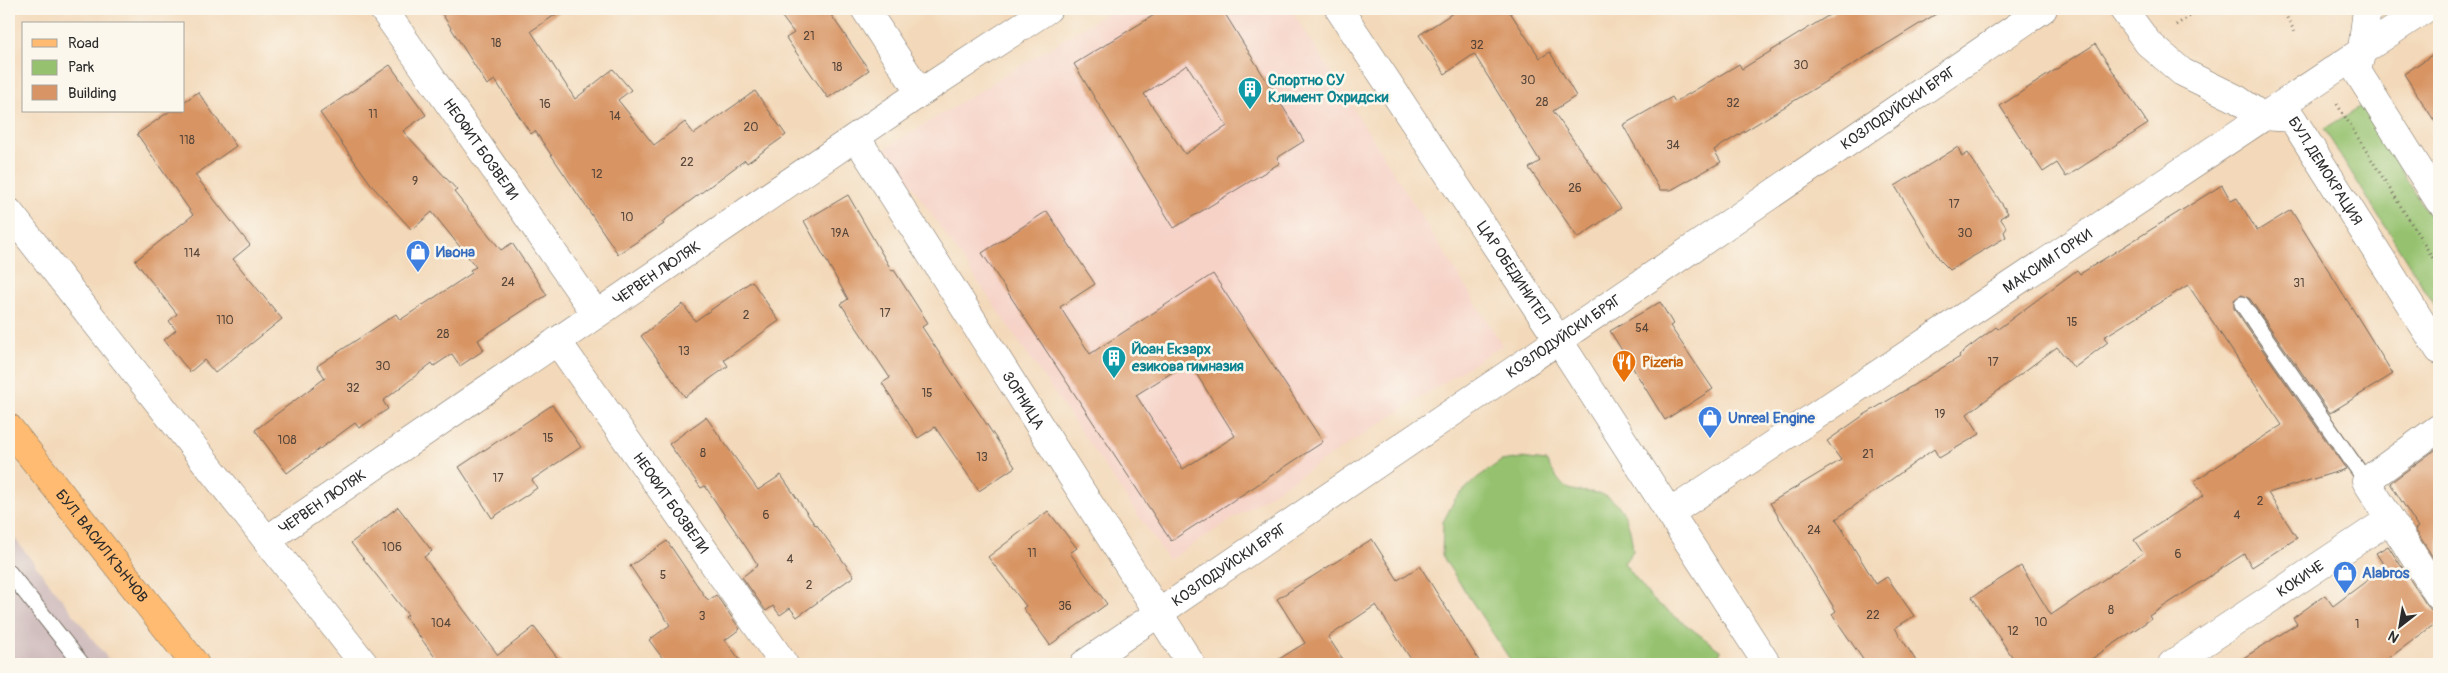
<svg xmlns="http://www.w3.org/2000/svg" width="2448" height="673" font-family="Pangolin,sans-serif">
  <rect width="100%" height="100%" fill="#fbf7ec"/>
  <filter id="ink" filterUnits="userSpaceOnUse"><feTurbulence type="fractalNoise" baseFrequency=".02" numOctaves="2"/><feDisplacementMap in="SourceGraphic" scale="10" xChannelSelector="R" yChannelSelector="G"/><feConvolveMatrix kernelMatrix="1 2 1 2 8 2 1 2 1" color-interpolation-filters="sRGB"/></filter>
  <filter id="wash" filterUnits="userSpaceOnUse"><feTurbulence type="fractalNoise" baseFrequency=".0096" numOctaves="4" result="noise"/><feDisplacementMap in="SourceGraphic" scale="20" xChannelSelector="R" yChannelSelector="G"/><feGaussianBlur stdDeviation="1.12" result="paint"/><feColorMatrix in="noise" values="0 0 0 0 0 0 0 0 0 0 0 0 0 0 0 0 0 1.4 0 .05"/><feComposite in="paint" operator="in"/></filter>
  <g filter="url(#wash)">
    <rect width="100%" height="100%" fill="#f3d9ba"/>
    <path fill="#f6d1c6" d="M1114 9H1291L1502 345 1169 560 886 148Z"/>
    <path fill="#d1bfbf" d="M9 531 112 664H9Z"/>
    <g fill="#96c270" stroke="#60764e">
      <path d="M2361 106 2439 231V312L2324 129Z"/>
      <path d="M1521 458 1546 461C1551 468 1557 480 1564 486 1575 494 1589 490 1601 494 1626 503 1631 528 1633 551L1624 563 1652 599 1721 651 1715 664H1513L1442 556 1443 522 1455 499 1477 478 1501 461Z"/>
    </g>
    <g id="blocks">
      <g fill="#d89464" fill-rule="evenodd">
        <path d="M439 9H564L531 31 575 99 613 69 631 90 618 100 654 145 685 122 694 134 755 91 786 135 747 163 745 160 662 222 664 224 618 254 535 131 531 134 495 80 487 85Z"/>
        <path d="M776 9H827L869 70 828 98 786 38 794 33Z"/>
        <path d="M1164 9H1222L1304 141 1277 158 1280 163 1174 228 1074 64ZM1187 65 1227 126 1185 154 1144 94Z"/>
        <path d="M1459 9H1508L1540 58 1550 52 1576 96 1553 111 1621 208 1578 238 1529 168 1540 161 1474 54 1445 74 1419 35Z"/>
        <path d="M1839 9H1944L1714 150 1721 162 1671 190H1660L1623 125 1672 97 1675 102 1739 64 1742 69Z"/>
        <path d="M2095 44 2148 124 2066 177 2057 163 2043 172 2000 106Z"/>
        <path d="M2439 50V128L2404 74Z"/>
        <path d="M390 65 426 115 403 131 457 190 454 192 501 250 512 243 547 295 478 340 484 350 460 366 452 354 434 366 432 363 383 401 388 409 359 428 355 423 287 473 255 430 325 378 317 366 396 314 400 320 472 273 470 270 476 267 432 212 412 230 373 187 320 113Z"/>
        <path d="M198 92 236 146 195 175 250 245 233 259 282 319 215 373 204 360 190 372 164 340 176 330 169 321 177 314 135 261 193 215 137 134 170 111H184V102Z"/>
        <path d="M1958 147 1962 157 1968 153 2008 213 2000 218 2007 228 2004 232 2006 237 1950 270 1940 260 1895 186Z"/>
        <path d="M2222 185 2231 201 2237 198 2257 231 2291 210 2393 374 2330 413 2250 299 2242 295 2234 300V309L2346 469 2268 493 2297 538 2252 567 2244 554 2149 616 2151 619 2084 664H2017L1972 597 2021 566 2051 615 2143 553 2134 540 2204 495 2194 481 2282 425 2188 285 2104 337 2108 342 2074 368 2057 347 1967 414 1980 434 1939 458 1934 449 1836 519 1876 584 1887 577 1914 616 1895 628 1918 664H1866L1832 614 1836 611 1770 503 1841 460 1827 441 1864 415 1960 357 1959 355 1996 327 1998 329 2077 270 2080 274Z"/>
        <path d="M848 195 892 271 894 270 928 323 922 327 1015 467 979 491 935 427 918 438 882 383 890 378 841 304 848 299 804 221Z"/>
        <path d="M1047 211 1095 284 1060 307 1090 354 1213 274 1323 442 1171 541 982 253ZM1189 362 1235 436 1183 469 1136 395Z"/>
        <path d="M752 281 779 321 724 360 728 366 685 397 641 336 683 304 695 321Z"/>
        <path d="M1660 302 1673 324 1670 326 1713 389 1665 420 1610 331Z"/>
        <path d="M552 405 581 447 532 480 537 488 492 518 459 467Z"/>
        <path d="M706 417 758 490 781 475 815 525 816 524 854 576 797 617 790 608 780 615 773 606 766 611 742 577 758 565 705 486 701 488 669 444Z"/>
        <path d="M2439 447V567L2415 529 2418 527 2390 483Z"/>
        <path d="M398 507 432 551 424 557 498 655 534 627 562 664H440L405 617 408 615 351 543Z"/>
        <path d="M1048 511 1077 548 1070 553 1107 604 1050 645 1023 608 1026 606 988 557Z"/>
        <path d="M1372 539 1398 580 1420 566 1481 664H1414L1376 605 1328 637 1346 664H1271L1305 643 1277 599Z"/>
        <path d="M667 541 706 598 709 600 716 595 740 629 725 640 743 664H667L649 640 670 625 630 566Z"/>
        <path d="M2388 546 2426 604 2431 610 2439 612V621L2381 664H2234L2297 624 2293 618 2325 595 2333 606 2385 567 2376 553Z"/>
      </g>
    </g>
  </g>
  <g filter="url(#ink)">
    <use href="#blocks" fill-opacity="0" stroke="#71685d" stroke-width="1"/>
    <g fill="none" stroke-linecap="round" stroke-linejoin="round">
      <defs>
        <g id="lane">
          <path d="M2242 304 2366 481"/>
          <path d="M9 572 82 664"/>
        </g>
        <g id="street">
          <path id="s1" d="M383 9 596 314"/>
          <path d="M865 9 920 93"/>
          <path id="s2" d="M1339 9 1559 341 1767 664"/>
          <path id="s3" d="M2123 9 2148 43 2182 72 2237 99 2262 116 2292 118 2439 350"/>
          <path d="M2367 9 2362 50 2357 71 2439 201"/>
          <path id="s4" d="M856 137 1191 664"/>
          <path d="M9 212 364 664"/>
          <path id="s5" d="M557 341 784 664"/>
          <path d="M2439 428 2366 481 2439 596"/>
          <path id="s6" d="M1670 513 2425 9"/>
          <path id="s7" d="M268 539 920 93 1048 9"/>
          <path id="s8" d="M1084 664 2043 9"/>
          <path id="s9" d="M2172 664 2390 519"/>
        </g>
        <g id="primary">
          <path id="s10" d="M9 428 195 664"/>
        </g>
      </defs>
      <use href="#lane" stroke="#71685d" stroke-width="17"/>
      <use href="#street" stroke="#71685d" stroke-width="29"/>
      <use href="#primary" stroke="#71685d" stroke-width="29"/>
      <g stroke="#71685d" stroke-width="3" stroke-dasharray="1 4" stroke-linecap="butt">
        <path d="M2282 9 2295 32"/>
        <path d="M2176 25 2201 9"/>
        <path d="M2337 104 2439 268"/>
      </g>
      <use href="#lane" stroke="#fff" stroke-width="15"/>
      <use href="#street" stroke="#fff" stroke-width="28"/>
      <use href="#primary" stroke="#febb71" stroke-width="28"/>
    </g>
  </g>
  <defs>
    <symbol id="building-pin" viewBox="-11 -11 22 30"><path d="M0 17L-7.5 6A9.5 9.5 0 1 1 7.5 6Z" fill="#0f9aa8" stroke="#fbf7ec"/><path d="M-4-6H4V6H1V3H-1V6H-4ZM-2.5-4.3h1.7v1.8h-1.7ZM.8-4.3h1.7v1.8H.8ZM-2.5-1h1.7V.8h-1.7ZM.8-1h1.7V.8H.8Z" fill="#fff"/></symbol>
    <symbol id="shop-pin" viewBox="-11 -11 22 30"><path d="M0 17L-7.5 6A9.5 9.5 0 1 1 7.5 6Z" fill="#3f7fe0" stroke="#fbf7ec"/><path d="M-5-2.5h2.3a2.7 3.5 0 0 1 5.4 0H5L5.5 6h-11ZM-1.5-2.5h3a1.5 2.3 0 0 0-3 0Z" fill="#fff"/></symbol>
    <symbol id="restaurant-pin" viewBox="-11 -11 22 30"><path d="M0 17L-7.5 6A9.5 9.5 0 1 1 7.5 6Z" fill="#e8710a" stroke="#fbf7ec"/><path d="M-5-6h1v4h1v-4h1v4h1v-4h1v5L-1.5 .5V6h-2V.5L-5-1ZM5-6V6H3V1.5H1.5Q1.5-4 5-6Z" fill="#fff"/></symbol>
  </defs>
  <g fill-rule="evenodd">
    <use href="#building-pin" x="1236" y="75" width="28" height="38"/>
    <use href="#shop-pin" x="404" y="238" width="28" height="38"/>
    <use href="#building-pin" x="1100" y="344" width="28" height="38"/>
    <use href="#restaurant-pin" x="1610" y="348" width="28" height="38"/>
    <use href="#shop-pin" x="1696" y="404" width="28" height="38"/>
    <use href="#shop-pin" x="2331" y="559" width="28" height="38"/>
  </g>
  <g text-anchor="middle" stroke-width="5" stroke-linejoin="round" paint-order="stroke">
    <g font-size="12" fill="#564539">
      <text x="809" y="40">21</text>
      <text x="496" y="47">18</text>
      <text x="1477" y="49">32</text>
      <text x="1801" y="69">30</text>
      <text x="837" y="71">18</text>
      <text x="1528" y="84">30</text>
      <text x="1542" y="106">28</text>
      <text x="1733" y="107">32</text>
      <text x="545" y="108">16</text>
      <text x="373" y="118">11</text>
      <text x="615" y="120">14</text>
      <text x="751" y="131">20</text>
      <text x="187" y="144">118</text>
      <text x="1673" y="149">34</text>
      <text x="687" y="166">22</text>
      <text x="597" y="178">12</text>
      <text x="415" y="185">9</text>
      <text x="1575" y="192">26</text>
      <text x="1954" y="208">17</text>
      <text x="627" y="221">10</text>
      <text x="840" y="237">19A</text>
      <text x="1965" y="237">30</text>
      <text x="192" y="257">114</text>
      <text x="508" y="286">24</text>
      <text x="2299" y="287">31</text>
      <text x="885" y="317">17</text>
      <text x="746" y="319">2</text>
      <text x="225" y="324">110</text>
      <text x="2072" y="326">15</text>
      <text x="1642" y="332">54</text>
      <text x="443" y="338">28</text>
      <text x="684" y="355">13</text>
      <text x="1993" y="366">17</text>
      <text x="383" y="370">30</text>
      <text x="353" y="392">32</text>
      <text x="927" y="397">15</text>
      <text x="1940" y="418">19</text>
      <text x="548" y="442">15</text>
      <text x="287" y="444">108</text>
      <text x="703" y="457">8</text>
      <text x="1868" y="458">21</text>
      <text x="982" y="461">13</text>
      <text x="498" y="482">17</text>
      <text x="2260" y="505">2</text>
      <text x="766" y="519">6</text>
      <text x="2237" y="519">4</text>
      <text x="1814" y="534">24</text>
      <text x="392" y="551">106</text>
      <text x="1032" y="557">11</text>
      <text x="2178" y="558">6</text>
      <text x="790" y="563">4</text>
      <text x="663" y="579">5</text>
      <text x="809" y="589">2</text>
      <text x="1065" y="610">36</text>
      <text x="2111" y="614">8</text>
      <text x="1873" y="619">22</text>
      <text x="702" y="620">3</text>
      <text x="2041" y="626">10</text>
      <text x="441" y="627">104</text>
      <text x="2357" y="628">1</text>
      <text x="2013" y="635">12</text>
    </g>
    <g font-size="15" font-weight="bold" fill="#0d838f" stroke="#fbf7ec" text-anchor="start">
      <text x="1268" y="85">Спортно СУ<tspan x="1268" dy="17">Климент Охридски</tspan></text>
      <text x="1132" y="354">Йоан Екзарх<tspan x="1132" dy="17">езикова гимназия</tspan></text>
    </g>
    <g font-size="15" fill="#2b2b2b" stroke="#fbf7ec">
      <text dy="5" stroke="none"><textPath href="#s8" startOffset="986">КОЗЛОДУЙСКИ БРЯГ</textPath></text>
      <text dy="5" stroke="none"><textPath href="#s1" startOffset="171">НЕОФИТ БОЗВЕЛИ</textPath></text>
      <text dy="5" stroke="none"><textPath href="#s3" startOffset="271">БУЛ. ДЕМОКРАЦИЯ</textPath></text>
      <text dy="5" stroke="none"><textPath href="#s6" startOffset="454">МАКСИМ ГОРКИ</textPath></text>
      <text dy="5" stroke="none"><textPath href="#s7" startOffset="471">ЧЕРВЕН ЛЮЛЯК</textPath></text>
      <text dy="5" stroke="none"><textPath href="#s2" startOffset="316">ЦАР ОБЕДИНИТЕЛ</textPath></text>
      <text dy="5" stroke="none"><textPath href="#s8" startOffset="581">КОЗЛОДУЙСКИ БРЯГ</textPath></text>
      <text dy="5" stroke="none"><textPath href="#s4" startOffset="312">ЗОРНИЦА</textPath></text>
      <text dy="5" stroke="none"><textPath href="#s7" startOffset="66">ЧЕРВЕН ЛЮЛЯК</textPath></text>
      <text dy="5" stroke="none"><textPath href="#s5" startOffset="198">НЕОФИТ БОЗВЕЛИ</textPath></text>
      <text dy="5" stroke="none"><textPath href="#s10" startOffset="150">БУЛ. ВАСИЛ КЪНЧОВ</textPath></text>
      <text dy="5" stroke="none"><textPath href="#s8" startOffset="176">КОЗЛОДУЙСКИ БРЯГ</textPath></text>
      <text dy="5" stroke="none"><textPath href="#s9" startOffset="154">КОКИЧЕ</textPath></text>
    </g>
    <g font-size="15" font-weight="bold" fill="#366cbe" stroke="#fbf7ec" text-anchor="start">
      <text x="436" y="257">Ивона</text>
      <text x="1728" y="423">Unreal Engine</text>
      <text x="2362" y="578">Alabros</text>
    </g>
    <g font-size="15" font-weight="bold" fill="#c56008" stroke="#fbf7ec" text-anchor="start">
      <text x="1642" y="367">Pizeria</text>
    </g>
  </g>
  <rect width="2448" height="673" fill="none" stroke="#fbf7ec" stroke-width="30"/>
  <rect x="22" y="22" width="162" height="90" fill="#fbf7ec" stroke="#a8a59f"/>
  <rect x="32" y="39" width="25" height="8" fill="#febb71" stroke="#a8a59f"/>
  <text x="68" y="48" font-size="15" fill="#2b2b2b">Road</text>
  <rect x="32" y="60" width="25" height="15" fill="#96c270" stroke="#a8a59f"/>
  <text x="68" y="72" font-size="15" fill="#2b2b2b">Park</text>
  <rect x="32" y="85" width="25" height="15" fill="#d89464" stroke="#a8a59f"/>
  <text x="68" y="98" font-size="15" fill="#2b2b2b">Building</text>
  <g transform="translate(2400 626) rotate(211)" stroke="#fbf7ec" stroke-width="4" paint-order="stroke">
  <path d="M0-4L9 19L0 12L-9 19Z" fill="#2b2b2b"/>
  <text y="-8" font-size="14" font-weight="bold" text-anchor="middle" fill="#2b2b2b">N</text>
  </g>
</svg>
